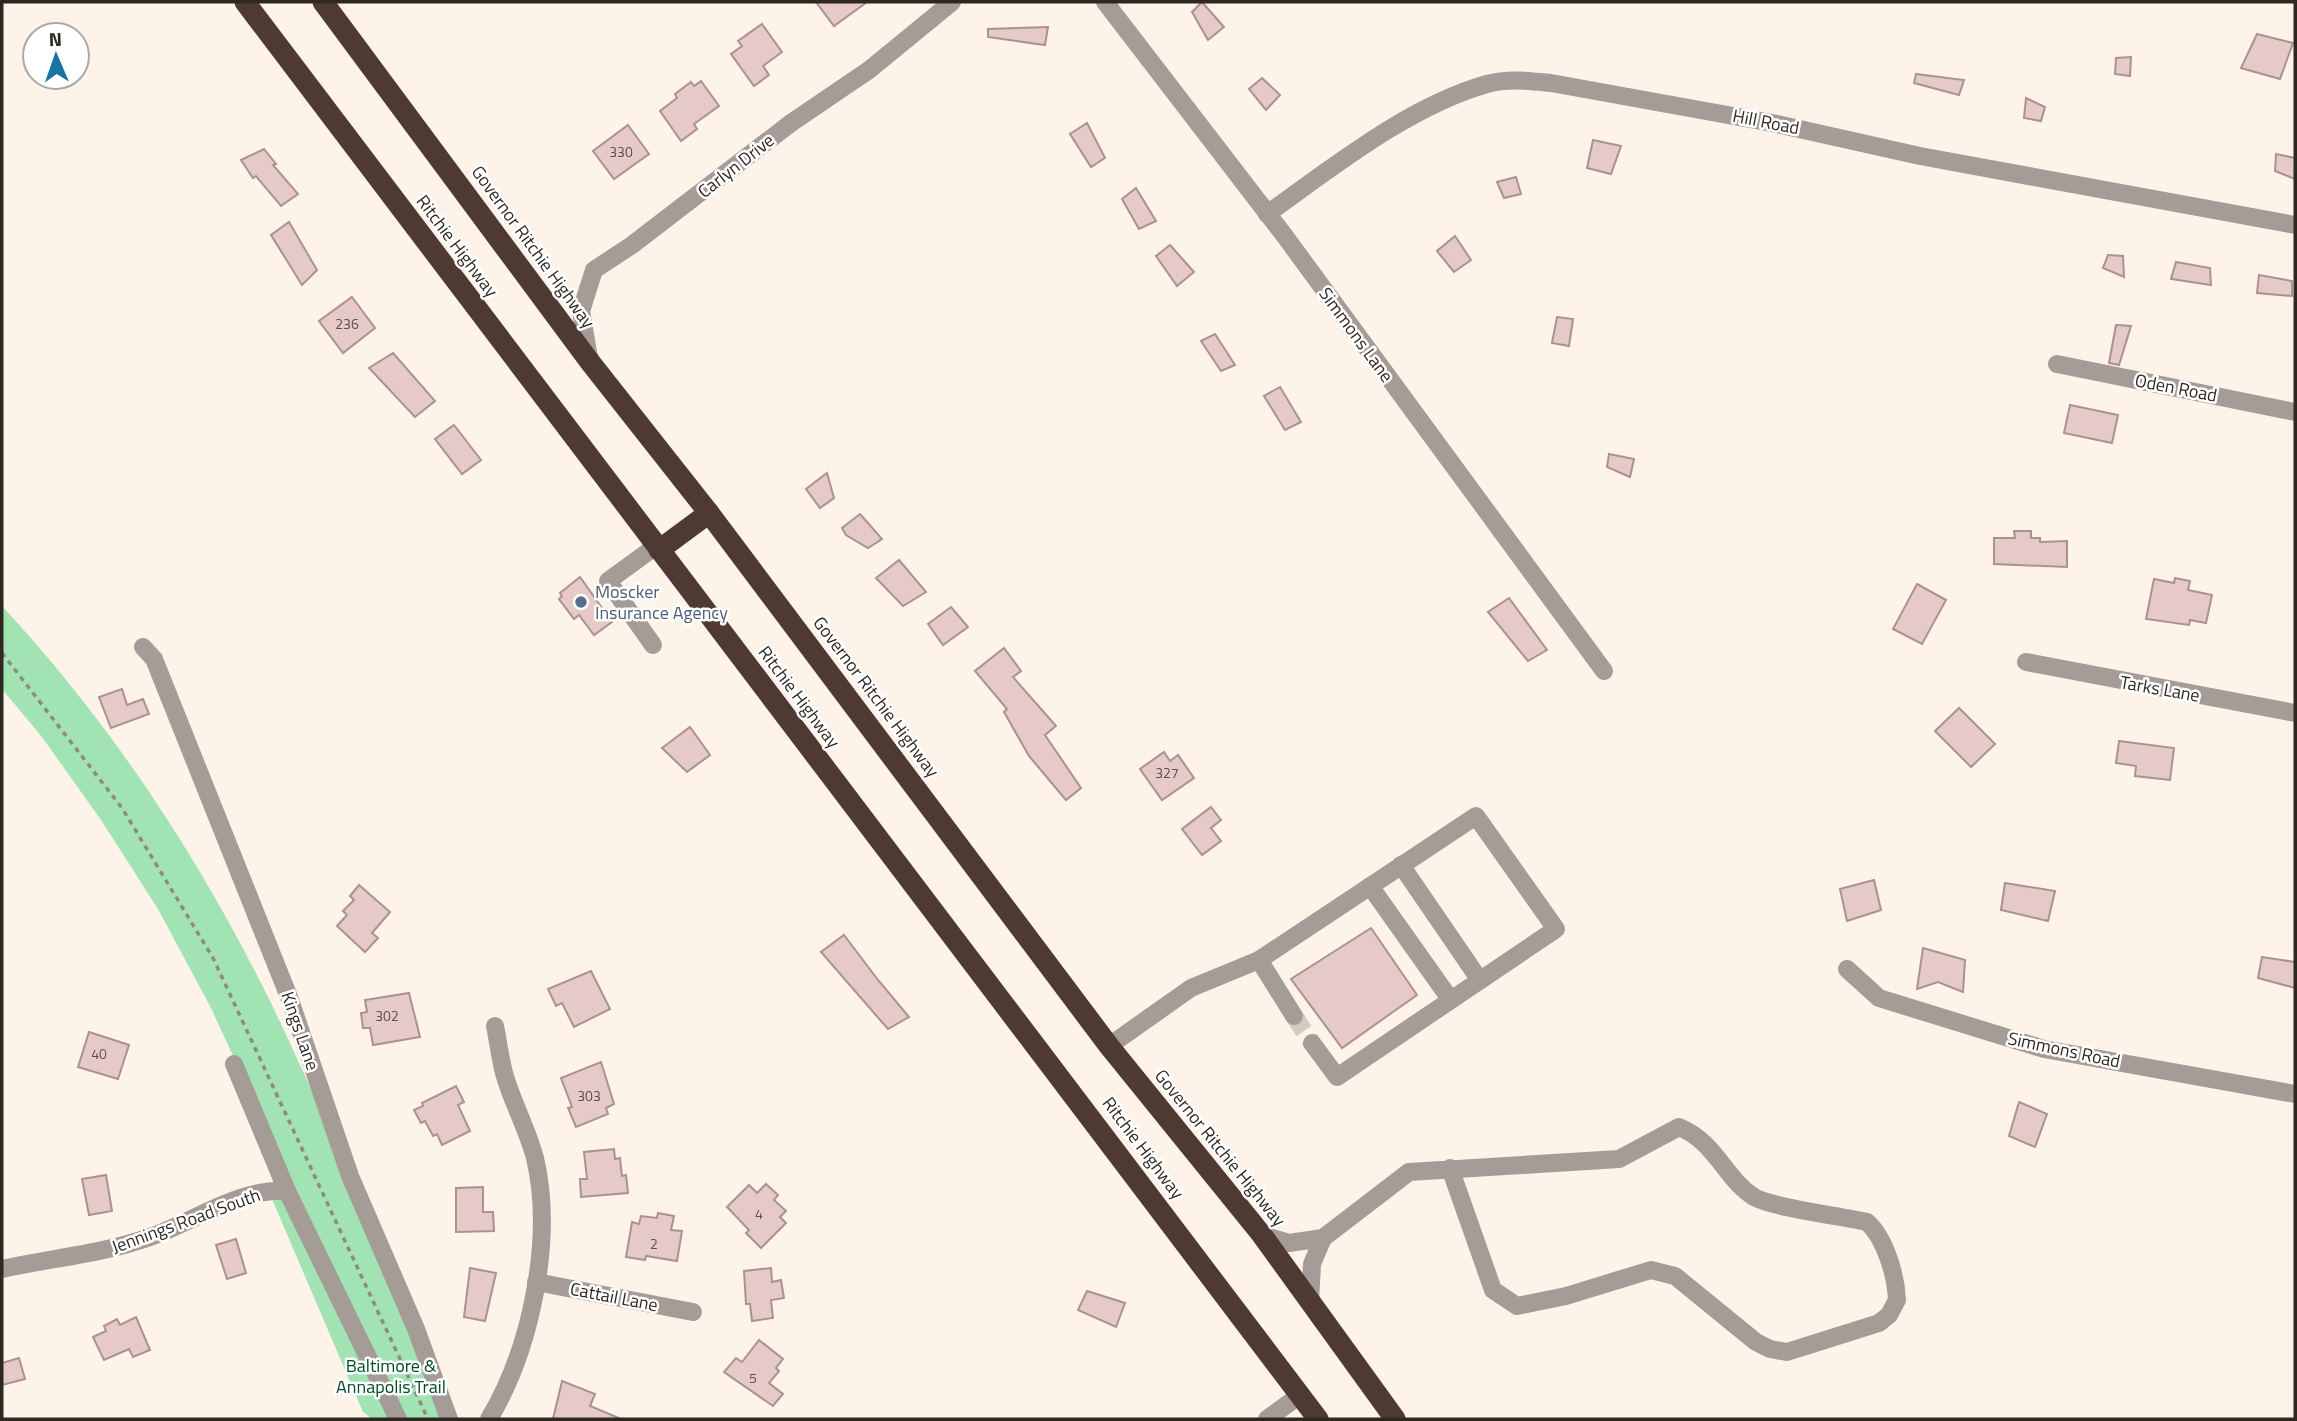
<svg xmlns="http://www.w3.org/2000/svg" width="2297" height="1421" font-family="'Titillium Web',sans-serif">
  <rect width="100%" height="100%" fill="#fdf3e8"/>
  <path fill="#a1e3b2" d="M2 606C120 733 216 883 289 1041 347 1165 399 1293 454 1419H372L363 1412 272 1199 296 1192 211 1008 158 909 101 820 42 737 2 689Z"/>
  <g fill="#e5cac7" stroke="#ab918f" stroke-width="2">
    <path d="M816 2H867L834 26Z"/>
    <path d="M1202 2 1224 27 1208 40 1192 12Z"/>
    <path d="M762 24 782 52 763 66 769 75 754 86 731 54 742 46 738 41Z"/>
    <path d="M1048 27 1045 45 988 37V29Z"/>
    <path d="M2257 34 2293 43 2280 79 2241 68Z"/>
    <path d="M2131 57 2130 76 2115 74 2116 58Z"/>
    <path d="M1916 74 1964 80 1959 95 1914 83Z"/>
    <path d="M1262 78 1280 95 1266 110 1249 89Z"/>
    <path d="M701 81 719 106 694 124 697 129 681 141 660 111 677 98 675 94 691 82 694 86Z"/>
    <path d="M2026 98 2045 107 2041 121 2024 118Z"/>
    <path d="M1087 123 1105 158 1091 167 1070 134Z"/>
    <path d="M628 125 649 154 614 179 593 151Z"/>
    <path d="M1593 140 1621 146 1611 174 1587 168Z"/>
    <path d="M264 149 276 164 273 165 298 194 281 206 256 176 253 178 241 160Z"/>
    <path d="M2276 154 2295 158V179L2275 171Z"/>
    <path d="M1516 177 1521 194 1504 198 1497 182Z"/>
    <path d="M1136 188 1156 221 1139 229 1122 199Z"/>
    <path d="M289 222 317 270 302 285 271 235Z"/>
    <path d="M1455 236 1471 260 1454 272 1437 251Z"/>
    <path d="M1170 245 1194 272 1177 286 1156 256Z"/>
    <path d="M2108 255 2123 256 2124 277 2103 268Z"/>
    <path d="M2176 262 2210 268 2211 285 2171 279Z"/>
    <path d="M2259 275 2292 281V296L2257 293Z"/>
    <path d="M352 297 375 328 343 353 319 321Z"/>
    <path d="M1557 317 1573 319 1569 346 1552 343Z"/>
    <path d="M2116 325 2131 326 2119 365 2109 363Z"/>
    <path d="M1215 334 1235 365 1221 371 1201 341Z"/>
    <path d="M393 353 435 401 415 417 369 368Z"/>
    <path d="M1280 387 1301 422 1285 430 1264 396Z"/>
    <path d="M2070 405 2118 415 2112 443 2064 433Z"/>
    <path d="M454 425 481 460 462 474 435 439Z"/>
    <path d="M1609 454 1634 459 1630 477 1607 467Z"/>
    <path d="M827 473 834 498 820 508 806 489Z"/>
    <path d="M860 514 882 539 868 548 846 535 842 528Z"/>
    <path d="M2014 531H2031V538H2040V542L2067 541V567L1994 564V538H2015Z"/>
    <path d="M899 560 926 592 903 606 876 578Z"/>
    <path d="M580 577 612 622 594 635 579 615 574 619 559 599 562 596 560 593Z"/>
    <path d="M2175 578 2190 581 2188 590 2212 595 2206 623 2190 620 2189 625 2146 619 2154 579 2174 583Z"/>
    <path d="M1917 584 1946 600 1922 644 1893 629Z"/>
    <path d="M1509 598 1547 650 1528 661 1488 612Z"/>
    <path d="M951 607 968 627 943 645 928 624Z"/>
    <path d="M1004 648 1021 671 1013 677 1056 726 1045 735 1081 788 1066 800 1029 756 1004 712 1007 709 975 671Z"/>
    <path d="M122 689 127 705 143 699 149 714 111 728 99 697Z"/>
    <path d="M1959 708 1995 744 1971 767 1935 731Z"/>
    <path d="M690 727 710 755 687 772 662 748Z"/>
    <path d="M2119 741 2174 748 2170 780 2135 776 2136 766 2116 763Z"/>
    <path d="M1164 752 1170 761 1178 755 1194 778 1162 800 1140 769Z"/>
    <path d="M1211 807 1221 820 1211 828 1221 841 1202 855 1182 829Z"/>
    <path d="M1874 880 1881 910 1847 921 1840 889Z"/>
    <path d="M2005 883 2055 891 2048 921 2001 910Z"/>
    <path d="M359 885 390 912 372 933 378 938 365 952 337 926 347 915 343 911 354 900 350 896Z"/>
    <path d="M1371 928 1417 995 1342 1048 1291 979Z"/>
    <path d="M844 935 878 980 909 1017 888 1029 821 952Z"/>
    <path d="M1923 948 1965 960 1963 992 1938 982 1917 989Z"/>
    <path d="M2262 957 2295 962V988L2258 978Z"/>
    <path d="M591 971 610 1009 574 1027 562 1003 556 1006 548 989Z"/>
    <path d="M409 993 420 1037 373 1045 370 1028H363L361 1013 367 1012 365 1000Z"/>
    <path d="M89 1032 129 1045 118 1079 78 1067Z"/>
    <path d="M601 1062 614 1104 606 1108 608 1114 576 1127 568 1108 572 1107 561 1078Z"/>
    <path d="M456 1086 464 1102 458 1105 470 1131 442 1145 437 1134 433 1136 425 1121 421 1123 414 1110 423 1106 422 1103Z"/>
    <path d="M2019 1102 2047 1114 2035 1147 2009 1136Z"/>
    <path d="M614 1149 615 1159 620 1158 622 1176 626 1175 628 1193 581 1197 580 1179H587L584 1152Z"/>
    <path d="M106 1175 112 1211 89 1215 82 1179Z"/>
    <path d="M766 1184 778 1195 774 1200 786 1211 780 1217 786 1223 761 1248 746 1233 749 1230 727 1207 749 1185 757 1193Z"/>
    <path d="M483 1187V1212H493L494 1231 456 1232V1188Z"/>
    <path d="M658 1213 674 1216 671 1230 682 1231 677 1261 646 1256 645 1260 626 1257 632 1222 639 1224 641 1216 657 1218Z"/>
    <path d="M236 1239 246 1273 227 1279 216 1245Z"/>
    <path d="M470 1268 496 1273 485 1321 464 1317Z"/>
    <path d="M771 1268 772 1282 781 1280 784 1298 771 1300 773 1318 752 1321 750 1304H746L744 1271Z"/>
    <path d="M1087 1291 1125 1303 1116 1327 1078 1310Z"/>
    <path d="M136 1317 150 1350 133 1357 129 1349 104 1360 93 1337 106 1331 104 1326 117 1319 120 1325Z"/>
    <path d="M759 1340 783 1359 776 1368 779 1371 769 1383 783 1394 773 1406 724 1372 736 1358 742 1362Z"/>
    <path d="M19 1358 25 1379 2 1385V1363Z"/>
    <path d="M562 1381 595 1394 590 1406 621 1419H553Z"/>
  </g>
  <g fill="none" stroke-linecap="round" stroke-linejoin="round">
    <path stroke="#d4cac0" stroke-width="18" stroke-dasharray="18 9" stroke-linecap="butt" d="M1294 1016 1312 1043"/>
    <path stroke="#918981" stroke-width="3.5" stroke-dasharray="5 5" stroke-linecap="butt" d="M2 653 122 808 213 958 428 1419"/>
    <g stroke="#a69c97" stroke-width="18">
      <path d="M1105 2 1284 235 1604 671"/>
      <path d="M1267 214C1333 167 1409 106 1487 84 1508 78 1530 81 1551 83L1772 123 1920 156 2295 225"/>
      <path d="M589 358 581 311 594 270 632 245 791 123 869 70 952 2"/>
      <path d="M2057 364 2295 412"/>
      <path d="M653 645 608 581 656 546"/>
      <path d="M143 647 154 659 289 997 350 1176 416 1329 449 1419"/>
      <path d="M2026 662 2295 713"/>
      <path d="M1401 865 1479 979"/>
      <path d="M1370 886 1450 999"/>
      <path d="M1259 960 1294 1016"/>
      <path d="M1847 969 1879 998 2044 1049 2295 1094"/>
      <path d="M1109 1046 1191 988 1259 960 1476 816 1556 929 1337 1077 1312 1043"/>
      <path d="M234 1064 287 1191 398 1419"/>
      <path d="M1262 1235 1289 1243 1323 1238 1409 1172 1619 1159 1679 1127C1716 1142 1725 1179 1754 1197 1773 1208 1842 1216 1867 1222 1885 1238 1896 1275 1897 1300L1889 1315 1879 1323 1787 1352 1770 1349 1756 1342 1675 1276 1651 1270 1566 1296 1517 1306 1493 1290 1450 1168"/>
      <path d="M2 1269C51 1258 102 1254 150 1237 196 1221 238 1188 287 1191"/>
      <path d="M536 1282 693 1312"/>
      <path d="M1310 1303 1312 1264 1323 1238"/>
      <path d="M489 1419C531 1349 554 1239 535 1158 527 1128 512 1102 504 1073 500 1057 498 1041 495 1026"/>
      <path d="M1267 1419 1300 1395"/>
    </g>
    <g stroke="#4e3a32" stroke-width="21">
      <path d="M245 2 1318 1419"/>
      <path d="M323 2 590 362 709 513 1109 1046 1262 1235 1395 1419"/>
      <path d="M659 550 709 513"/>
    </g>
  </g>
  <circle fill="#5c6f8a" stroke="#fff" stroke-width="2.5" cx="581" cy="602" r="7"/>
  <g text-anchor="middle" stroke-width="5" stroke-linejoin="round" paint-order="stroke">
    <g font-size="14" fill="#5c504a">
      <text x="621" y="157">330</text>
      <text x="347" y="329">236</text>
      <text x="1167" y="778">327</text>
      <text x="387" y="1021">302</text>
      <text x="99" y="1059">40</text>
      <text x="589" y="1101">303</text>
      <text x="759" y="1219">4</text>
      <text x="654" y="1249">2</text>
      <text x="753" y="1383">5</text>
    </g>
    <g font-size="18" fill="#2e2821" stroke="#fff">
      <text transform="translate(1766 122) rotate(11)" y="6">Hill Road</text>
      <text transform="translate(736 166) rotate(-38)" y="6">Carlyn Drive</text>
      <text transform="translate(457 246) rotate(53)" y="6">Ritchie Highway</text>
      <text transform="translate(533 247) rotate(54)" y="6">Governor Ritchie Highway</text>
      <text transform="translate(1356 335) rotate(54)" y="6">Simmons Lane</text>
      <text transform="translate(2176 388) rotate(11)" y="6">Oden Road</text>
      <text transform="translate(2160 689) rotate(10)" y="6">Tarks Lane</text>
      <text transform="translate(799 697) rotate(53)" y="6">Ritchie Highway</text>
      <text transform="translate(876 697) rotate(53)" y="6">Governor Ritchie Highway</text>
      <text transform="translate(300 1031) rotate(71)" y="6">Kings Lane</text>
      <text transform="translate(2064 1050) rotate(12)" y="6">Simmons Road</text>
      <text transform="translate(1143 1148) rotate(53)" y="6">Ritchie Highway</text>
      <text transform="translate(1220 1148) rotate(51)" y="6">Governor Ritchie Highway</text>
      <text transform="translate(186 1221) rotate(-20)" y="6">Jennings Road South</text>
      <text transform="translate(614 1297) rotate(11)" y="6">Cattail Lane</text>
    </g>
    <g font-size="18" fill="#4e5e75" stroke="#fff" text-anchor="start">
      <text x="595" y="598">Moscker<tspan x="595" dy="21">Insurance Agency</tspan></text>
    </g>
    <g font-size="18" fill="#024d25" stroke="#fff">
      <text x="391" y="1372">Baltimore &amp;<tspan x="391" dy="21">Annapolis Trail</tspan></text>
    </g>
  </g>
  <rect width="2297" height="1421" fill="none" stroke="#2e2821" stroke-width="7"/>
  <g transform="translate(56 56) rotate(358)"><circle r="33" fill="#ffffff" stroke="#aba9a6" stroke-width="2"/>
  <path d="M0-5L12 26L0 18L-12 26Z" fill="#1a72a1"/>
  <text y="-10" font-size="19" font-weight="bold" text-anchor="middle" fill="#2e2821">N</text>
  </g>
</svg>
